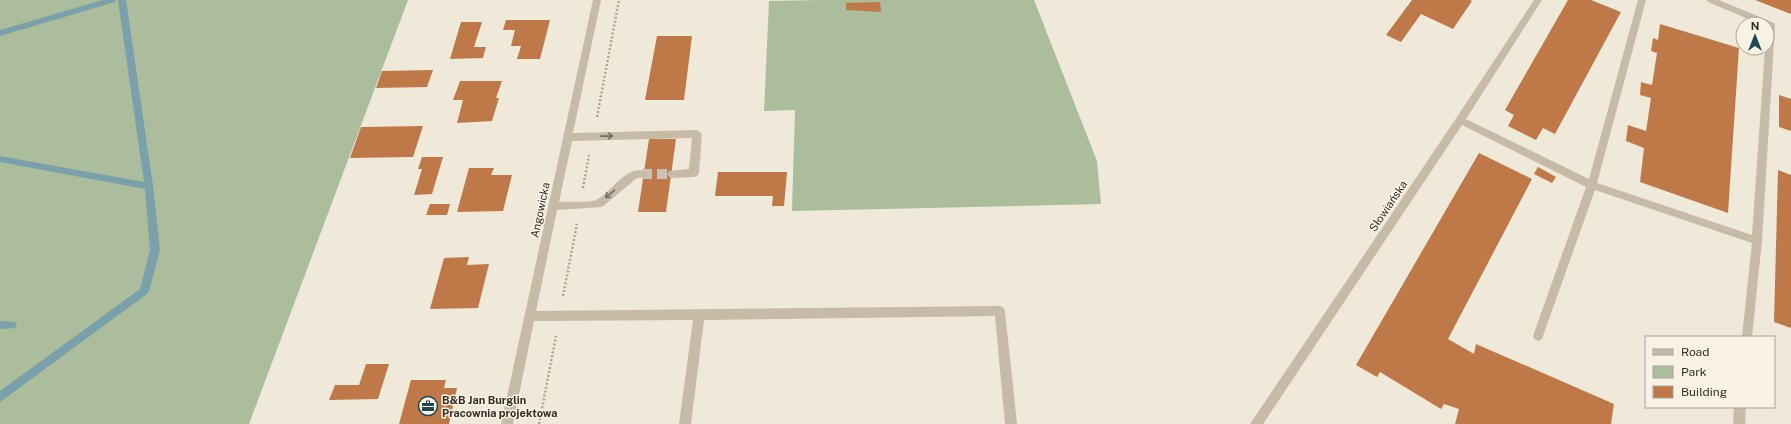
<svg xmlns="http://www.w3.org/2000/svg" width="1791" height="424" font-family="'Public Sans',sans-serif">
  <rect width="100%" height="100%" fill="#efe9d9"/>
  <g fill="#abbd9a">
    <path d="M0 0H408L249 424H0Z"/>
    <path d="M819 0H1034L1097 161 1101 204 792 211 795 110 764 111 769 1Z"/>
  </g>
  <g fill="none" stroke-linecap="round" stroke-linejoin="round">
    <g fill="#7aa0ab" fill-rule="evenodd">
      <path d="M103 0H116L115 2 0 36V30Z"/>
      <path d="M118 0H126L153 186 160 250 149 291 147 294 0 402V391L140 289 150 250 145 189 0 162V156L144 182Z"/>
      <path d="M0 321 15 322 17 325 15 328 0 329Z"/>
    </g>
  </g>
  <g fill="#bf7948">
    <path d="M1412 0H1470L1472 1 1453 29 1421 14 1401 42 1386 35Z"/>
    <path d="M1568 0H1591L1621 12 1555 134 1543 128 1536 140 1508 126 1514 115 1505 110Z"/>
    <path d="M1755 0H1791V14Z"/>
    <path d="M880 2 881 12 846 10V3Z"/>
    <path d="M506 20H550L540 59H517L521 46H511L515 30H503Z"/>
    <path d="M461 22H482L474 47H486L483 58 450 59Z"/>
    <path d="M1660 24 1739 48 1728 213 1640 182 1644 148 1626 141 1628 125 1646 131 1651 98 1640 95 1641 82 1652 85 1657 53 1651 51 1653 38 1658 40Z"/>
    <path d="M657 36H692L684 100H645Z"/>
    <path d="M433 70 427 87 376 88 382 71Z"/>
    <path d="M460 81H502L496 98H499L492 121 457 123 463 100H453Z"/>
    <path d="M1779 95 1791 99V131L1779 127Z"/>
    <path d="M423 126 413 157 350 158 361 127Z"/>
    <path d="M649 139H676L666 212H638Z"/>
    <path d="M1479 153 1532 179 1448 339 1474 354 1476 344 1614 404 1611 424H1455L1459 409 1444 404 1441 409 1380 372 1377 377 1356 365Z"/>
    <path d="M422 157H443L432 194 414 195 422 169H418Z"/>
    <path d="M1538 167 1556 177 1552 183 1534 174Z"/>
    <path d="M469 168H494L491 175H512L503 211 457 212Z"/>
    <path d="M1778 170 1791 175V328L1774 322Z"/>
    <path d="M718 172H787L784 206H772L773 196H715Z"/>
    <path d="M430 204H450L447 215H426Z"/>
    <path d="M469 257 467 265 489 264 478 308 430 309 444 258Z"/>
    <path d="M366 364H389L378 399 329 400 335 385H359Z"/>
    <path d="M411 380H446L444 388H457L449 424H399Z"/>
  </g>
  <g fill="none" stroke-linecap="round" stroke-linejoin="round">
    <path stroke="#c9c3b5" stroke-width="10" stroke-dasharray="10 5" stroke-linecap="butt" d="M642 174H672"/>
    <g stroke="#b2a590" stroke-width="2.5" stroke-dasharray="2 2" stroke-linecap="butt">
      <path d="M597 117 619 0"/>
      <path d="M583 188 589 155"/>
      <path d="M563 296 577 224"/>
      <path d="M539 424 556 336"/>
    </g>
    <g fill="#c7baa6" fill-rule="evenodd">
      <path d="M593 0H601L573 133 697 130 702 134 699 173 697 176 694 177 672 178 669 177 667 174 669 171 689 169 692 138 572 141 559 202C568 201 589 203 596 200 612 192 625 165 645 171L647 174 645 177 637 178 602 207 557 210 536 311 1000 306 1004 308 1005 311 1017 424H1005L995 316 704 320 691 424H679L693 320 534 321 513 424H501Z"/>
      <path d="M1534 0H1542L1466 119 1589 179 1638 0H1646L1597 183 1752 235 1765 48H1767V24H1760L1708 2 1707 0H1719L1774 23 1775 25 1762 241 1752 337H1742L1752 243 1595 190 1543 336 1542 339 1538 341 1534 339 1533 336 1586 187 1462 125 1263 424H1250L1457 117Z"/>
      <path d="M1734 407H1746L1745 424H1733Z"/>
    </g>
  </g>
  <defs><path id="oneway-shaft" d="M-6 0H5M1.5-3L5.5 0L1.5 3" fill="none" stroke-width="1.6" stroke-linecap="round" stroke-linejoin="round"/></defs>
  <g stroke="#766c60">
    <use href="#oneway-shaft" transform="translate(607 136) rotate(-1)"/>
    <use href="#oneway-shaft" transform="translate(610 194) rotate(141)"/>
  </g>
  <defs>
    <symbol id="office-ring" viewBox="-11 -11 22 22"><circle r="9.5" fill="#f8f2e5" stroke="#1f4652" stroke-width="1.5"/><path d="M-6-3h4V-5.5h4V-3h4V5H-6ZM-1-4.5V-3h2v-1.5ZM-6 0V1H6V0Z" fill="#1f4652"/></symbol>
  </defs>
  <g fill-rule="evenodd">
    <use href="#office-ring" x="417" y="395" width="22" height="22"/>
  </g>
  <g text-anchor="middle" stroke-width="3" stroke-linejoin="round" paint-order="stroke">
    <g font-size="11" fill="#332d26" stroke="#f8f2e5">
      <text transform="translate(1388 206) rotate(-56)" y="4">Słowiańska</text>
      <text transform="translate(540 210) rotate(-78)" y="4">Angowicka</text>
    </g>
    <g font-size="11" font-weight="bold" fill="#332d26" stroke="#f8f2e5" text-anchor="start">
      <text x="442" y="404">B&amp;B Jan Burglin<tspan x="442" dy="13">Pracownia projektowa</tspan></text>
    </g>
  </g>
  <rect x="1645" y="336" width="130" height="72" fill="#f8f2e5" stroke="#a9a399"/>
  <rect x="1653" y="349" width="20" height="6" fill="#c7baa6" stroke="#a9a399"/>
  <text x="1681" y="356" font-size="12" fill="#332d26">Road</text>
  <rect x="1653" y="366" width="20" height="12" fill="#abbd9a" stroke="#a9a399"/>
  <text x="1681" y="376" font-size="12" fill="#332d26">Park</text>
  <rect x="1653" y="386" width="20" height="12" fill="#bf7948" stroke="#a9a399"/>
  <text x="1681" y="396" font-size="12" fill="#332d26">Building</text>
  <g transform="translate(1755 36)"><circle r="19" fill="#f8f2e5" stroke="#a9a399"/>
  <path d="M0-3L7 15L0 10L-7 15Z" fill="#1f4652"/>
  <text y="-6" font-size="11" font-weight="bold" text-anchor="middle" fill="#332d26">N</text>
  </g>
</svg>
